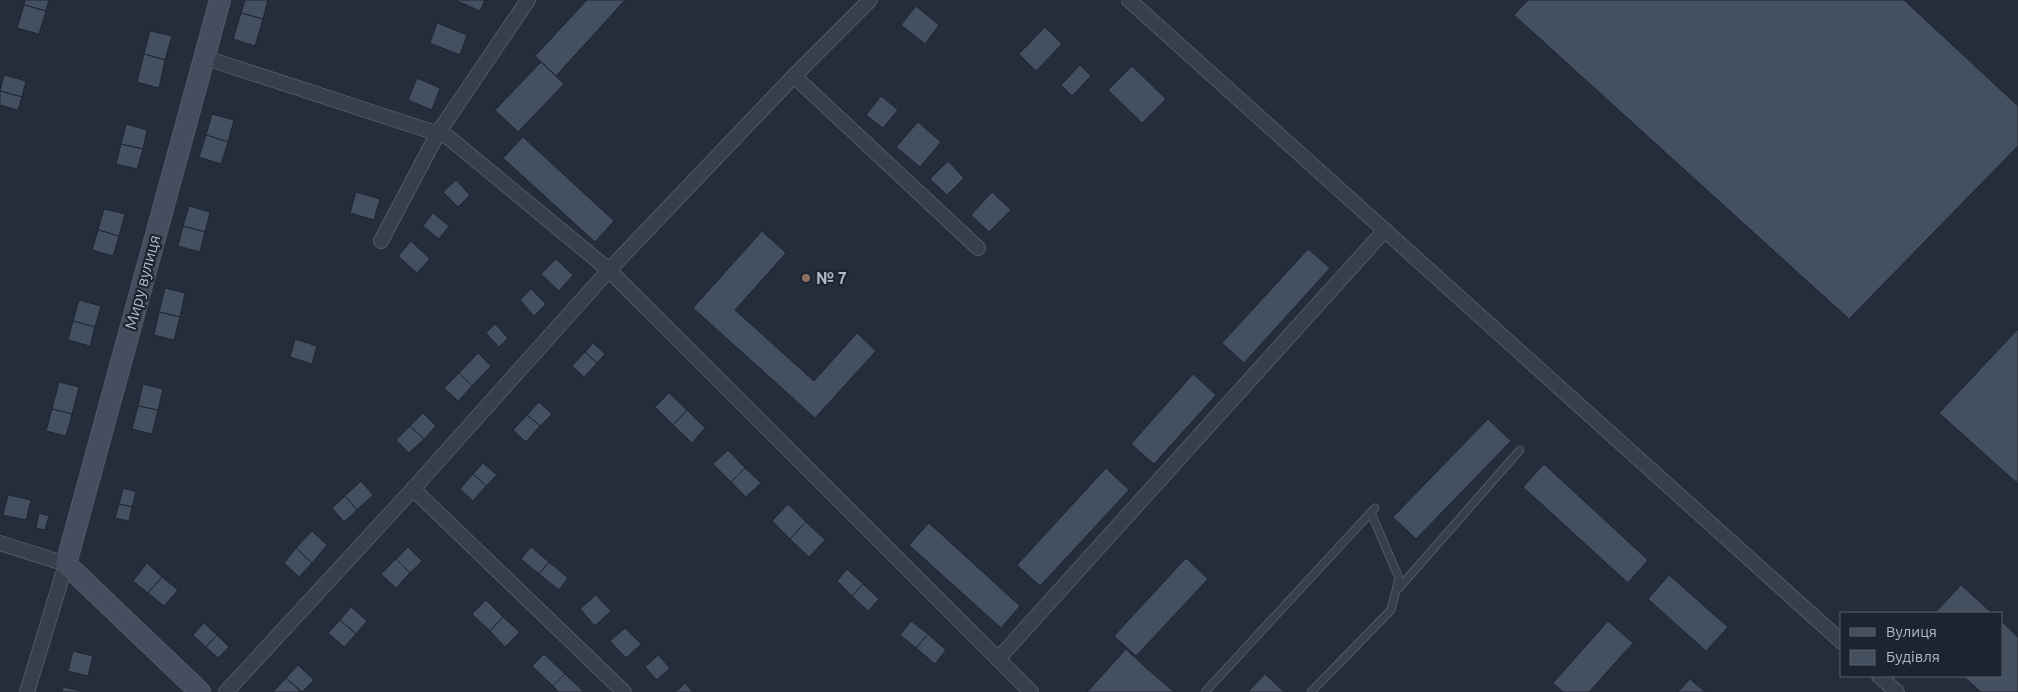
<svg xmlns="http://www.w3.org/2000/svg" width="2018" height="692" font-family="Ubuntu,sans-serif">
  <rect width="100%" height="100%" fill="#232d3b"/>
  <g fill="#445060" stroke="#1e2632">
    <path d="M25 0H49L46 11 24 5Z"/>
    <path d="M245 0H268L263 19 241 13Z"/>
    <path d="M455 0H485L480 11Z"/>
    <path d="M587 0H625L556 76 535 56Z"/>
    <path d="M1528 0H1904L2018 106V146L1849 319 1514 15Z"/>
    <path d="M24 5 46 11 39 34 17 28Z"/>
    <path d="M916 6 939 25 925 44 901 25Z"/>
    <path d="M241 13 263 19 255 46 233 39Z"/>
    <path d="M437 23 467 35 460 55 430 43Z"/>
    <path d="M1045 27 1062 44 1036 71 1019 54Z"/>
    <path d="M150 31 172 36 165 60 144 54Z"/>
    <path d="M144 54 165 60 159 88 137 82Z"/>
    <path d="M541 62 564 84 518 132 495 110Z"/>
    <path d="M1080 65 1091 76 1072 96 1061 85Z"/>
    <path d="M1132 66 1166 99 1142 123 1108 90Z"/>
    <path d="M4 75 26 81 22 97 0 91Z"/>
    <path d="M417 78 440 88 432 110 408 100Z"/>
    <path d="M0 91 22 97 18 110 0 105Z"/>
    <path d="M881 96 898 110 883 128 866 115Z"/>
    <path d="M212 114 234 120 228 142 206 135Z"/>
    <path d="M918 122 941 142 920 167 896 147Z"/>
    <path d="M126 124 147 130 143 149 121 144Z"/>
    <path d="M206 135 228 142 221 164 199 157Z"/>
    <path d="M523 137 614 221 595 242 503 158Z"/>
    <path d="M121 144 143 149 137 169 116 164Z"/>
    <path d="M948 161 964 178 947 195 930 179Z"/>
    <path d="M456 180 470 195 458 207 443 192Z"/>
    <path d="M356 192 380 199 374 220 350 213Z"/>
    <path d="M992 192 1011 210 989 232 971 215Z"/>
    <path d="M189 206 210 212 205 232 183 226Z"/>
    <path d="M104 209 125 214 119 236 98 230Z"/>
    <path d="M433 213 449 226 439 239 423 226Z"/>
    <path d="M183 226 205 232 200 252 178 246Z"/>
    <path d="M98 230 119 236 113 256 92 250Z"/>
    <path d="M762 231 786 253 735 310 814 381 857 333 876 351 815 418 693 308Z"/>
    <path d="M411 241 430 259 417 273 398 256Z"/>
    <path d="M1308 249 1330 268 1244 363 1222 343Z"/>
    <path d="M556 259 573 275 559 291 541 274Z"/>
    <path d="M165 288 185 293 180 317 159 312Z"/>
    <path d="M531 289 546 304 534 316 520 300Z"/>
    <path d="M79 300 101 306 95 327 73 321Z"/>
    <path d="M159 312 180 317 174 340 154 335Z"/>
    <path d="M73 321 95 327 90 346 68 340Z"/>
    <path d="M495 324 508 338 499 347 486 333Z"/>
    <path d="M2018 329V484L1939 413Z"/>
    <path d="M295 339 317 346 312 364 290 357Z"/>
    <path d="M593 343 605 354 597 363 585 352Z"/>
    <path d="M585 352 597 363 584 377 572 366Z"/>
    <path d="M478 353 491 366 472 386 459 373Z"/>
    <path d="M459 373 472 386 458 401 444 388Z"/>
    <path d="M1193 374 1216 395 1154 464 1131 444Z"/>
    <path d="M59 382 79 387 72 414 52 409Z"/>
    <path d="M143 384 163 389 158 410 138 406Z"/>
    <path d="M669 393 687 410 673 425 655 407Z"/>
    <path d="M539 402 552 414 540 426 527 415Z"/>
    <path d="M138 406 158 410 152 434 132 429Z"/>
    <path d="M52 409 72 414 66 436 46 431Z"/>
    <path d="M687 410 705 428 692 443 673 425Z"/>
    <path d="M423 413 436 426 424 439 410 426Z"/>
    <path d="M527 415 540 426 526 442 513 430Z"/>
    <path d="M1488 419 1511 441 1416 539 1393 517Z"/>
    <path d="M410 426 424 439 409 453 396 440Z"/>
    <path d="M728 450 745 468 731 482 713 464Z"/>
    <path d="M483 463 497 475 486 486 473 474Z"/>
    <path d="M1544 464 1648 560 1628 583 1523 487Z"/>
    <path d="M745 468 761 483 746 497 731 482Z"/>
    <path d="M1106 468 1129 490 1040 586 1017 565Z"/>
    <path d="M473 474 486 486 473 501 460 489Z"/>
    <path d="M361 481 373 495 357 510 345 496Z"/>
    <path d="M123 488 136 492 132 507 119 504Z"/>
    <path d="M8 495 31 500 26 520 3 515Z"/>
    <path d="M345 496 357 510 344 522 332 508Z"/>
    <path d="M119 504 132 507 129 521 115 518Z"/>
    <path d="M788 504 806 522 790 539 772 521Z"/>
    <path d="M39 513 49 516 45 530 36 528Z"/>
    <path d="M806 522 825 540 809 557 790 539Z"/>
    <path d="M929 523 1020 606 1001 628 909 545Z"/>
    <path d="M312 531 327 545 312 563 296 548Z"/>
    <path d="M408 547 422 561 410 573 396 559Z"/>
    <path d="M531 547 549 562 539 574 521 559Z"/>
    <path d="M296 548 312 563 299 577 284 563Z"/>
    <path d="M1186 558 1208 579 1136 656 1114 636Z"/>
    <path d="M396 559 410 573 396 588 381 574Z"/>
    <path d="M549 562 568 578 559 590 539 574Z"/>
    <path d="M147 563 162 577 148 593 133 581Z"/>
    <path d="M847 569 863 584 852 596 837 581Z"/>
    <path d="M1669 575 1728 627 1706 651 1648 599Z"/>
    <path d="M162 577 178 590 164 606 148 593Z"/>
    <path d="M863 584 879 599 868 611 852 596Z"/>
    <path d="M1961 585 1992 613H1935Z"/>
    <path d="M596 595 611 611 595 626 580 609Z"/>
    <path d="M486 600 503 617 490 631 472 614Z"/>
    <path d="M351 607 367 621 356 634 340 620Z"/>
    <path d="M503 617 520 632 505 647 490 631Z"/>
    <path d="M340 620 356 634 344 647 328 633Z"/>
    <path d="M911 621 928 634 916 648 900 635Z"/>
    <path d="M1608 621 1633 643 1589 692H1563L1553 683Z"/>
    <path d="M2002 622 2018 637V692H1981L1963 676H2002Z"/>
    <path d="M204 623 217 635 206 647 193 635Z"/>
    <path d="M625 628 641 644 626 658 610 641Z"/>
    <path d="M928 634 946 650 935 664 916 648Z"/>
    <path d="M217 635 229 647 218 658 206 647Z"/>
    <path d="M1126 649 1144 666 1174 692H1087Z"/>
    <path d="M73 651 93 656 88 676 68 671Z"/>
    <path d="M544 654 565 674 553 686 532 666Z"/>
    <path d="M658 655 670 668 657 680 645 667Z"/>
    <path d="M298 665 314 680 302 692 286 678Z"/>
    <path d="M565 674 583 691 582 692H559L553 686Z"/>
    <path d="M1265 674 1284 692H1248Z"/>
    <path d="M286 678 301 692H273Z"/>
    <path d="M1690 679 1705 692H1678Z"/>
    <path d="M685 683 693 692H676Z"/>
    <path d="M63 687 82 691 81 692H62Z"/>
  </g>
  <g fill="none" stroke-linecap="round" stroke-linejoin="round">
    <defs>
      <g id="service">
        <path d="M1398 589 1520 450"/>
        <path d="M1205 692 1375 508"/>
        <path d="M1311 692 1391 610 1399 578 1371 513"/>
      </g>
      <g id="minor">
        <path d="M870 0 794 76 609 270 1031 692"/>
        <path d="M1129 0 1842 642"/>
        <path d="M203 57 448 137 609 270 413 489 226 692"/>
        <path d="M794 76 978 248"/>
        <path d="M381 241 438 133 528 0"/>
        <path d="M413 489 624 692"/>
        <path d="M0 543 66 564 27 692"/>
        <path d="M998 659 1385 230"/>
        <path d="M1879 676 1897 692"/>
      </g>
      <path id="secondary" d="M200 692 66 564 220 0"/>
    </defs>
    <use href="#service" stroke="#525a66" stroke-width="9"/>
    <use href="#minor" stroke="#525a66" stroke-width="16"/>
    <use href="#secondary" stroke="#525a66" stroke-width="22"/>
    <use href="#service" stroke="#363f4c" stroke-width="7"/>
    <use href="#minor" stroke="#363f4c" stroke-width="14"/>
    <use href="#secondary" stroke="#444e5f" stroke-width="20"/>
  </g>
  <circle fill="#8d6e63" stroke="#1c2430" stroke-width="2" cx="806" cy="278" r="5"/>
  <g text-anchor="middle" stroke-width="4.5" stroke-linejoin="round" paint-order="stroke">
    <g font-size="16" font-weight="bold" fill="#b2bac7" stroke="#1c2430" text-anchor="start">
      <text x="816" y="284">№ 7</text>
    </g>
    <g font-size="16" fill="#b2bac7" stroke="#1c2430">
      <text transform="translate(142 282) rotate(-75)" y="6">Миру вулиця</text>
    </g>
  </g>
  <rect x="1840" y="612" width="162" height="65" fill="#1c2430" stroke="#58606c"/>
  <rect x="1850" y="628" width="25" height="8" fill="#444e5f" stroke="#58606c"/>
  <text x="1886" y="637" font-size="15" fill="#b2bac7">Вулиця</text>
  <rect x="1850" y="650" width="25" height="15" fill="#445060" stroke="#58606c"/>
  <text x="1886" y="662" font-size="15" fill="#b2bac7">Будівля</text>
</svg>
